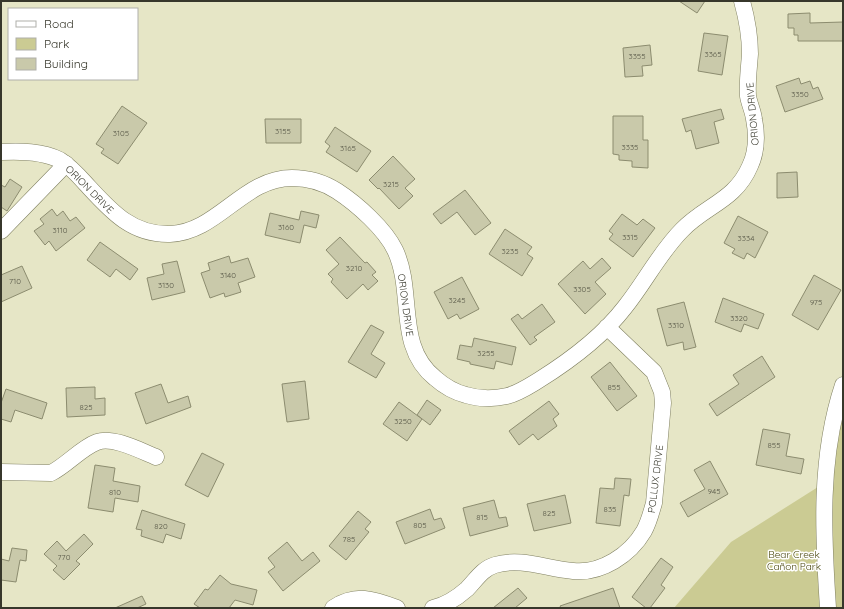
<svg xmlns="http://www.w3.org/2000/svg" width="844" height="609" font-family="Quicksand,sans-serif">
  <rect width="100%" height="100%" fill="#e6e6c6"/>
  <path fill="#cbcb93" d="M843 407V608H674L731 542 818 487Z"/>
  <g fill="#c9c9aa" stroke="#8c8c6f">
    <path d="M679 1H705L697 13Z"/>
    <path d="M810 13V23L843 22V41H798V35H794V28H788V14Z"/>
    <path d="M704 33 728 36 722 75 698 71Z"/>
    <path d="M650 45 652 65 642 66 643 76 625 77 623 48Z"/>
    <path d="M799 78 801 84 810 81 813 89 818 87 823 99 785 112 776 86Z"/>
    <path d="M122 106 147 123 118 164 101 153 104 149 96 144Z"/>
    <path d="M721 109 724 119 714 122 719 143 696 149 691 130 686 132 682 119Z"/>
    <path d="M613 116H643V140H648V168L632 167V161L619 160V155L613 154Z"/>
    <path d="M265 119H301V143H266Z"/>
    <path d="M335 127 371 151 357 172 326 152 330 146 325 142Z"/>
    <path d="M393 156 415 179 405 188 413 196 399 209 379 188 378 189 369 180Z"/>
    <path d="M797 172 798 197 777 198V173Z"/>
    <path d="M10 179 22 187 7 211 1 207V185L5 187Z"/>
    <path d="M465 190 491 223 475 235 457 212 441 224 433 214Z"/>
    <path d="M52 209 57 216 63 211 70 221 76 217 85 228 56 251 49 241 45 245 34 231 44 224 40 219Z"/>
    <path d="M301 211 319 215 316 228 304 225 300 243 265 235 270 213 299 220Z"/>
    <path d="M622 214 637 225 643 219 655 228 633 257 609 239 613 234 609 231Z"/>
    <path d="M738 216 768 232 755 258 747 253 744 259 732 253 735 249 724 243Z"/>
    <path d="M505 229 532 247 527 254 533 258 522 276 489 254Z"/>
    <path d="M340 237 365 263 367 262 376 272 372 275 378 281 368 290 363 284 347 299 331 282 333 279 328 274 339 264 326 250Z"/>
    <path d="M100 242 138 269 130 280 116 269 110 277 87 260Z"/>
    <path d="M229 256 231 263 248 258 255 277 238 283 241 292 225 297 224 293 210 298 201 273 210 270 208 263Z"/>
    <path d="M602 258 611 268 595 282 606 294 585 314 558 284 583 261 590 269Z"/>
    <path d="M177 261 185 292 152 300 147 278 164 274 162 264Z"/>
    <path d="M22 266 32 288 1 302V275Z"/>
    <path d="M814 275 841 290 818 330 792 315Z"/>
    <path d="M462 277 479 309 460 319 457 314 448 319 434 292Z"/>
    <path d="M723 298 764 314 758 329 744 324 741 332 715 322Z"/>
    <path d="M684 302 696 347 684 350 683 342 667 346 657 309Z"/>
    <path d="M542 304 555 322 534 337 537 340 530 345 511 319 518 314 522 319Z"/>
    <path d="M371 325 384 332 371 354 385 363 376 378 348 362Z"/>
    <path d="M474 338 516 347 512 365 496 361 494 369 470 364V362L457 359 460 345 472 347Z"/>
    <path d="M762 356 775 377 717 416 709 404 739 384 733 375Z"/>
    <path d="M610 362 637 396 617 411 591 377Z"/>
    <path d="M305 381 309 419 287 422 282 384Z"/>
    <path d="M161 384 168 403 188 396 191 407 146 424 135 393Z"/>
    <path d="M95 387V399L105 398V415L67 417 66 388Z"/>
    <path d="M6 389 47 403 42 419 15 410 11 422 1 419V403Z"/>
    <path d="M427 400 441 410 430 425 417 415Z"/>
    <path d="M549 401 559 414 553 419 557 426 538 440 533 434 519 445 509 431Z"/>
    <path d="M399 402 422 419 407 441 383 424Z"/>
    <path d="M763 429 790 434 786 456 804 459 801 474 756 465Z"/>
    <path d="M202 453 224 464 208 497 185 485Z"/>
    <path d="M710 461 728 494 688 517 680 503 705 489 694 470Z"/>
    <path d="M95 465 115 468 113 481 140 486 138 502 115 498 113 512 88 508Z"/>
    <path d="M615 478 631 479 629 496 624 495 620 526 596 523 600 488 614 489Z"/>
    <path d="M565 495 571 523 534 531 527 504Z"/>
    <path d="M494 500 499 518 506 517 508 526 470 536 463 508Z"/>
    <path d="M430 509 434 520 441 518 445 528 405 544 396 522Z"/>
    <path d="M142 510 185 524 181 539 166 534 163 543 141 536 142 530 136 529Z"/>
    <path d="M358 511 371 522 365 529 369 532 346 560 329 546Z"/>
    <path d="M84 534 93 544 76 561 80 564 64 580 53 570 57 566 44 554 57 541 66 551Z"/>
    <path d="M287 542 302 561 313 552 320 561 283 591 268 572 275 567 268 558Z"/>
    <path d="M12 548 27 550 26 561 20 560 16 582 1 580V559L9 561Z"/>
    <path d="M661 558 673 567 661 585 665 588 650 608H646L632 597Z"/>
    <path d="M220 575 231 584 257 590 253 605 235 600 229 608H200L194 604 205 589 208 590Z"/>
    <path d="M518 588 527 598 515 608H493Z"/>
    <path d="M613 588 620 608H561L560 606Z"/>
    <path d="M142 596 146 604 137 608H115Z"/>
  </g>
  <g fill="none" stroke-linecap="round" stroke-linejoin="round">
    <defs>
      <g id="minor">
        <path d="M1 152C20 151 42 151 60 160 70 166 78 175 86 184 110 210 131 235 170 234 218 232 243 178 292 178 309 178 323 182 337 191 357 204 385 229 395 250 415 292 395 346 435 378 444 386 454 392 466 395 479 399 494 399 507 396 519 393 529 386 539 380 571 360 602 337 625 307 645 282 660 252 682 230 706 205 735 201 750 166 757 151 757 134 754 119 753 111 749 103 748 96 747 82 749 68 750 54 750 35 747 19 742 1"/>
        <path d="M1 231 66 164"/>
        <path d="M1 472 51 473C67 465 81 448 97 442 113 436 141 451 156 457"/>
        <path d="M333 608C356 593 373 599 397 608"/>
        <path d="M433 608C446 605 458 597 467 589 476 580 482 569 495 565 521 557 547 569 573 571 601 574 630 555 644 531 649 522 651 513 654 503L663 403 662 392 654 372 607 327"/>
        <path d="M828 608C823 533 819 457 843 385"/>
      </g>
    </defs>
    <use href="#minor" stroke="#808062" stroke-width="17"/>
    <use href="#minor" stroke="#fff" stroke-width="16"/>
  </g>
  <g text-anchor="middle" stroke-width="3" stroke-linejoin="round" paint-order="stroke">
    <g font-size="8" fill="#5c5c4b">
      <text x="713" y="57">3365</text>
      <text x="637" y="59">3355</text>
      <text x="800" y="97">3350</text>
      <text x="283" y="134">3155</text>
      <text x="121" y="136">3105</text>
      <text x="630" y="150">3335</text>
      <text x="348" y="151">3165</text>
      <text x="391" y="187">3215</text>
      <text x="286" y="230">3160</text>
      <text x="60" y="233">3110</text>
      <text x="630" y="240">3315</text>
      <text x="746" y="241">3334</text>
      <text x="510" y="254">3235</text>
      <text x="354" y="271">3210</text>
      <text x="228" y="278">3140</text>
      <text x="15" y="284">710</text>
      <text x="166" y="288">3130</text>
      <text x="582" y="292">3305</text>
      <text x="457" y="303">3245</text>
      <text x="816" y="305">975</text>
      <text x="739" y="321">3320</text>
      <text x="676" y="328">3310</text>
      <text x="486" y="356">3255</text>
      <text x="614" y="390">855</text>
      <text x="86" y="410">825</text>
      <text x="403" y="424">3250</text>
      <text x="774" y="448">855</text>
      <text x="714" y="494">945</text>
      <text x="115" y="495">810</text>
      <text x="610" y="512">835</text>
      <text x="549" y="516">825</text>
      <text x="482" y="520">815</text>
      <text x="420" y="528">805</text>
      <text x="161" y="529">820</text>
      <text x="349" y="542">785</text>
      <text x="64" y="560">770</text>
    </g>
    <g font-size="10" fill="#37372b" stroke="#fff">
      <text transform="translate(752 114) rotate(-95)" y="4">ORION DRIVE</text>
      <text transform="translate(90 189) rotate(45)" y="4">ORION DRIVE</text>
      <text transform="translate(406 305) rotate(82)" y="4">ORION DRIVE</text>
      <text transform="translate(655 479) rotate(-83)" y="4">POLLUX DRIVE</text>
    </g>
    <g font-size="10" fill="#4a480f" stroke="#fff">
      <text x="794" y="558">Bear Creek<tspan x="794" dy="12">Cañon Park</tspan></text>
    </g>
  </g>
  <rect width="844" height="609" fill="none" stroke="#37372b" stroke-width="4"/>
  <rect x="8" y="8" width="130" height="72" fill="#ffffff" stroke="#afafaa"/>
  <rect x="16" y="21" width="20" height="6" fill="#ffffff" stroke="#afafaa"/>
  <text x="44" y="28" font-size="12" fill="#37372b">Road</text>
  <rect x="16" y="38" width="20" height="12" fill="#cbcb93" stroke="#afafaa"/>
  <text x="44" y="48" font-size="12" fill="#37372b">Park</text>
  <rect x="16" y="58" width="20" height="12" fill="#c9c9aa" stroke="#afafaa"/>
  <text x="44" y="68" font-size="12" fill="#37372b">Building</text>
</svg>
